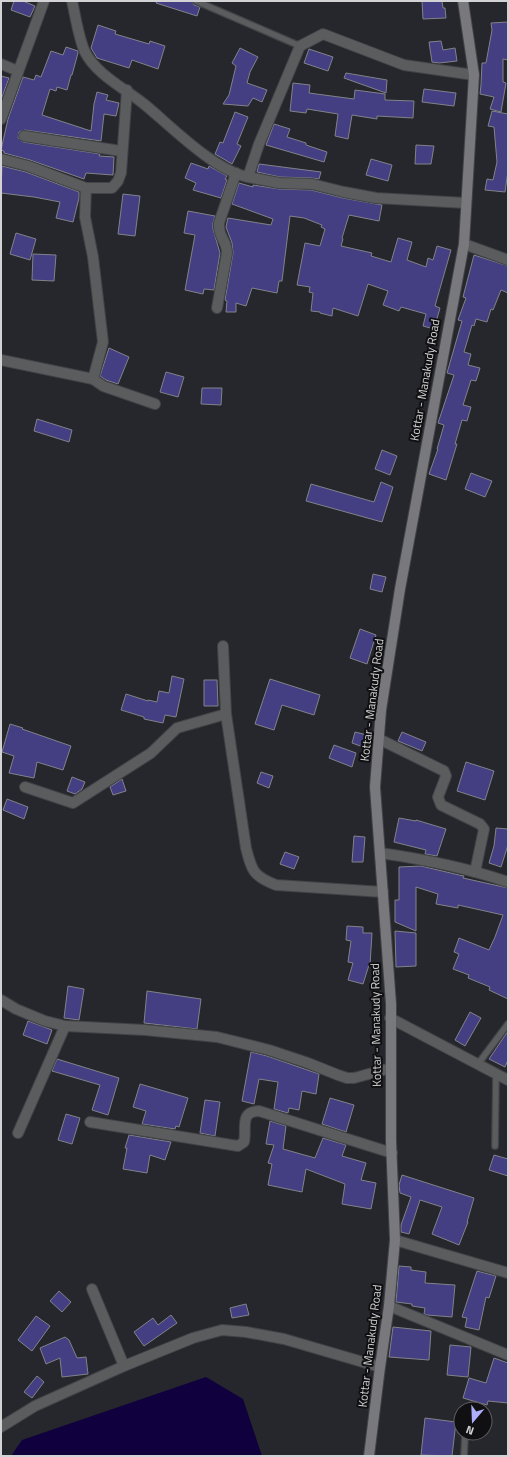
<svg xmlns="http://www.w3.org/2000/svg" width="509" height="1457" font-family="'Titillium Web',sans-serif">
  <rect width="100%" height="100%" fill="#26272c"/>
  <path fill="#10003e" d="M206 1377 243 1399 262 1456H11L22 1440Z"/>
  <g fill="#433f82" stroke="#828289">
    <path d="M14 1H23L35 6 30 17 11 10Z"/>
    <path d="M157 1H192L194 5 200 7 197 16 156 3Z"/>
    <path d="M422 1H442L443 8H445L446 18 423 19Z"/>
    <path d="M508 22V60L503 59V82L506 83 501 112 490 109 494 97 480 94 481 85 482 63H486L492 30 491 23Z"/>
    <path d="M98 25 116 31 115 34 149 44 150 41 165 46 158 69 132 60 129 68 97 58 91 48Z"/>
    <path d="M441 41 443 50 455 48 457 61 439 63 432 62 429 42Z"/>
    <path d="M66 47 78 51V53L72 75H71L67 90 57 87 56 91 50 89 42 115 91 131 94 104 97 92 108 95 106 100 119 103 116 116 104 114 101 141 25 130 19 132 18 138 23 142 100 154 99 156 114 157 113 175 86 173 84 179 30 160 4 153V151L1 150 8 119 23 77 34 80 36 75 41 77 51 51 63 55Z"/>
    <path d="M240 48 258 57 250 72 247 83 267 90 262 102 253 98 248 106 223 104 229 95 236 66 232 63Z"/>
    <path d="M309 49 333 57 328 71 304 63Z"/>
    <path d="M346 73 387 80 386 93 344 78Z"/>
    <path d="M1 76 9 78 1 100Z"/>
    <path d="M293 83 310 85 309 93 354 99 355 90 385 94V100L414 101 413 118 377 116V119L352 115 348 139 335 136 338 114 307 109 306 113 290 111Z"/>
    <path d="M424 89 456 93 454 106 422 102Z"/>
    <path d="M492 111 508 114V171L505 192 485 190 487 179 493 180 497 162 494 127 488 126Z"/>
    <path d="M235 112 248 117 237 144 241 146 232 164 215 154 220 142 223 143Z"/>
    <path d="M274 124 290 129 287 137 306 143V145L327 152 324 162 266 145Z"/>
    <path d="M416 145 434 146 431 164H415Z"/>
    <path d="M371 159 392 165 388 181 366 175Z"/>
    <path d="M191 163 208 169 209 166 227 176 225 179 227 180 221 198 193 190 196 183 185 178Z"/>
    <path d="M259 164 321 172 319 179 312 178 280 177 257 172Z"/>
    <path d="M2 166 26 172 79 192V198L73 222 56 218 60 202 34 197 1 193Z"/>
    <path d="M239 183 253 187V185L279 189 311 190 343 198 382 205 379 221 349 215 342 238 343 239 341 246 372 253 371 256 391 262 398 238 412 242 407 260 426 267 428 258 433 260 437 246 451 250 435 306 440 308 434 329 423 326 426 314 401 307 399 311 383 305 388 291 368 284 358 316 333 308 332 316 320 313V312L311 311 313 293 309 292 310 287 297 285 305 243 320 246 325 229 321 227 322 225 304 218 290 216 282 281H279L277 293 252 288 246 306 236 303V312H226L227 301 225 300 233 253 232 243 226 227 228 218 271 225 273 219 232 204Z"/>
    <path d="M123 194 140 196 135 236 118 234Z"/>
    <path d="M188 211 215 216 213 223V229L220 253 214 290 204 289 203 294 185 290 195 235 184 233Z"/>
    <path d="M16 233 36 239 30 260 10 254Z"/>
    <path d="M33 254 56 255 54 281 32 280Z"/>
    <path d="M474 255 508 266V293L501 290 493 310 491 309 487 322 476 319 474 326 472 325 464 352 471 354 468 365 480 368 476 381 471 380 463 405 471 407 467 421 462 420 455 444H457L446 480 429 474 438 449H437L444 425 438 423 454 375 447 373 462 321 458 320 466 298 463 297Z"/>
    <path d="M109 348 129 357 118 384 106 380 100 376Z"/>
    <path d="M166 372 184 377 178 397 160 392Z"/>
    <path d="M202 388H222L221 405 201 404Z"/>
    <path d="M37 419 72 430 69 442 34 431Z"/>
    <path d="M382 450 397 456 390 475 375 469Z"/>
    <path d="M471 473 492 481 485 497 465 489Z"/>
    <path d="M381 482 393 487 382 522 306 501 311 484 374 502Z"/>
    <path d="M373 574 386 577 382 592 370 589Z"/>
    <path d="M360 629 376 635 367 664 350 658Z"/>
    <path d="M172 676 184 679 176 717 165 715 163 723 144 719V717L121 710 126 694 148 701V700L157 702 159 691 169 693Z"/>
    <path d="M270 679 320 695 314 715 282 705 274 730 255 724Z"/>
    <path d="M204 680H217L218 706H204Z"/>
    <path d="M10 724 23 728 22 729 71 746 63 770 37 762 34 778 9 773 14 756 2 752Z"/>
    <path d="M355 732 367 735 363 747 352 743Z"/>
    <path d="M402 732 426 742 422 751 398 741Z"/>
    <path d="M334 745 356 753 352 767 329 758Z"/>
    <path d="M466 762 494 771 485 800 457 791Z"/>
    <path d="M261 772 273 776 269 788 257 783Z"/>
    <path d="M72 777 85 782 82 789 75 794 67 791Z"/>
    <path d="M122 779 126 791 113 795 110 787Z"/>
    <path d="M7 799 28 807 24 819 3 810Z"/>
    <path d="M399 818 416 821V820L446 829 437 856 425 854 426 850 394 842Z"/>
    <path d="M496 828 508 829V845L501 867 489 863 494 846Z"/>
    <path d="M354 836 365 837 363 862H352Z"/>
    <path d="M285 852 299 857 294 869 280 864Z"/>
    <path d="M421 866 459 875 464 876 463 878 508 888V999L489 990 490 987 468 978 469 975 453 969 459 954 454 952 459 938 489 950 495 937 503 915 458 905V908L436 904 438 894 416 887V931L395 922V900H399V867Z"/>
    <path d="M347 926 363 927V933H372L370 965H369L363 984 348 980 353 963 348 962 351 941 346 940Z"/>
    <path d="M395 931 416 933V966L396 967Z"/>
    <path d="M68 986 84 989 79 1020 64 1018Z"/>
    <path d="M147 991 201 999 197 1029 144 1023Z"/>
    <path d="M470 1012 481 1018 465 1046 455 1040Z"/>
    <path d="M28 1021 52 1030 47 1044 23 1035Z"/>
    <path d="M508 1031V1060L505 1067 489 1059Z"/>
    <path d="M251 1052 267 1056 319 1074 316 1094 302 1091 299 1110 289 1108 288 1113 274 1109 278 1082 259 1079 254 1104 242 1101Z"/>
    <path d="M57 1059 119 1078 108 1115 92 1110 100 1085 52 1071Z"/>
    <path d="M140 1084 188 1098 179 1127 176 1126 175 1129 142 1124 146 1111 133 1107Z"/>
    <path d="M330 1098 354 1105 346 1132 322 1124Z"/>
    <path d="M205 1100 220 1102 215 1136 200 1133Z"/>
    <path d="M66 1114 80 1118 72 1144 58 1140Z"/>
    <path d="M270 1121 286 1126 283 1149 315 1158 323 1138 346 1145 342 1156 366 1163 361 1180 376 1183 371 1209 342 1204 345 1184 306 1169 302 1192 268 1185 272 1164 268 1163 274 1145 266 1144Z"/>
    <path d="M129 1135 171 1142 165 1160 150 1155 147 1173 123 1169 127 1148H125Z"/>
    <path d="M494 1155 508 1159V1176L489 1170Z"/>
    <path d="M402 1175 474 1198 467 1222H468L459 1245 432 1234 442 1207 420 1200 409 1234 401 1232V1225L411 1197 400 1193 399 1185Z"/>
    <path d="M399 1266 411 1267V1270L426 1272 425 1283 455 1285 452 1317 427 1315 424 1314 425 1308 412 1306V1304L396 1302Z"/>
    <path d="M477 1271 496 1276 489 1298 486 1297 479 1330 465 1327 467 1318 462 1317Z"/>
    <path d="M59 1291 71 1302 62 1312 50 1301Z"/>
    <path d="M246 1304 249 1315 232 1318 230 1308Z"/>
    <path d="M171 1315 177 1323 144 1346 134 1332 153 1318 158 1325Z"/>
    <path d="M36 1316 50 1326 32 1351 18 1340Z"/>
    <path d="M393 1327 431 1331 429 1360 389 1357Z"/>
    <path d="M65 1337 69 1340 77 1358 86 1357 88 1374 62 1377 60 1358 46 1364 40 1348Z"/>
    <path d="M450 1345 471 1347 468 1377 447 1375Z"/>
    <path d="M494 1358 508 1363V1403L488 1401 487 1405 463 1398 469 1378 486 1383Z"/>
    <path d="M37 1376 44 1382 32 1398 24 1392Z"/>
    <path d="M425 1418 456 1422 452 1456 421 1455Z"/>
  </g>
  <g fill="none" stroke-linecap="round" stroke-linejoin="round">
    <defs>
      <g id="service">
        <path d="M196 1 300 46"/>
        <path d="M478 1064 508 1024"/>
        <path d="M495 1146 496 1074"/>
        <path d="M464 1456 465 1436"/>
      </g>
      <g id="minor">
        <path d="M72 1C75 14 79 40 85 52 96 74 124 88 144 104 171 126 213 170 248 177L259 144 300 46 323 34 404 65 474 75"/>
        <path d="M1 64 18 71"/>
        <path d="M1 119 44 1"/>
        <path d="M24 136 121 151"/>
        <path d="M1 159 28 166 86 188H112L118 181 121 173 127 90"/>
        <path d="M248 177 279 183 312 184 344 192 376 198 466 203"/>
        <path d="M86 188 85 217 93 257 103 342 93 379"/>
        <path d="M464 244 508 260"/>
        <path d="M217 308 227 253C227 240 218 238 219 223L236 173"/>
        <path d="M1 360 93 379 103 386 155 404"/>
        <path d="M223 646 226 714 246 848C252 871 253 876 276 885L383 892"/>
        <path d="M379 739 444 771 446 776 438 797 441 805 480 824 484 829 475 872"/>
        <path d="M25 787 73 803 151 753 177 728 226 714"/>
        <path d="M380 853C423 859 467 868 508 882"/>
        <path d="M1 1000 16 1009 45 1021 65 1026 145 1030 217 1037 269 1050 308 1063 338 1075 347 1078H354L391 1068"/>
        <path d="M390 1018 508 1080"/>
        <path d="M90 1122 238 1146 244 1142C247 1129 239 1111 259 1111L392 1153"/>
        <path d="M18 1133 65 1026"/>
        <path d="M395 1240 508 1273"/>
        <path d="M92 1289 124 1366"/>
        <path d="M389 1306 508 1355"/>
        <path d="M1 1427 35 1406 124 1366 193 1338 222 1330 246 1332 284 1339 380 1367"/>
      </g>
      <path id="secondary" d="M369 1456 380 1367 389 1306 395 1240 391 1141V1004L375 787 381 710 400 589 464 244 474 75 463 1"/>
    </defs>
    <use href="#service" stroke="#424347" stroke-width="8"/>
    <use href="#minor" stroke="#424347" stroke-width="12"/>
    <use href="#secondary" stroke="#424347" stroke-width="12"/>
    <use href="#service" stroke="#5b5c5e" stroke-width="5.5"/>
    <use href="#minor" stroke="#5b5c5e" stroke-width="10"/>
    <use href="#secondary" stroke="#79797d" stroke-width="10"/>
  </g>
  <g text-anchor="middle" stroke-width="4" stroke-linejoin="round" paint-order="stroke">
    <g font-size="12" fill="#d3d3d6" stroke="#101012">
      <text transform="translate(425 380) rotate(-80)" y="4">Kottar - Manakudy Road</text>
      <text transform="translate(372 700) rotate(-83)" y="4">Kottar - Manakudy Road</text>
      <text transform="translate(376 1025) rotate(-91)" y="4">Kottar - Manakudy Road</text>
      <text transform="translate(370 1346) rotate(-83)" y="4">Kottar - Manakudy Road</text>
    </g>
  </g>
  <rect width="509" height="1457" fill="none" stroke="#d3d3d6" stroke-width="4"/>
  <g transform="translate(473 1421) rotate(199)"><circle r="19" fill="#101012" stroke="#5e5e60"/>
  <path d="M0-3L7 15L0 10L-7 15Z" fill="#adaffb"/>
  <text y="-6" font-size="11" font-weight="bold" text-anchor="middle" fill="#d3d3d6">N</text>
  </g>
</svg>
